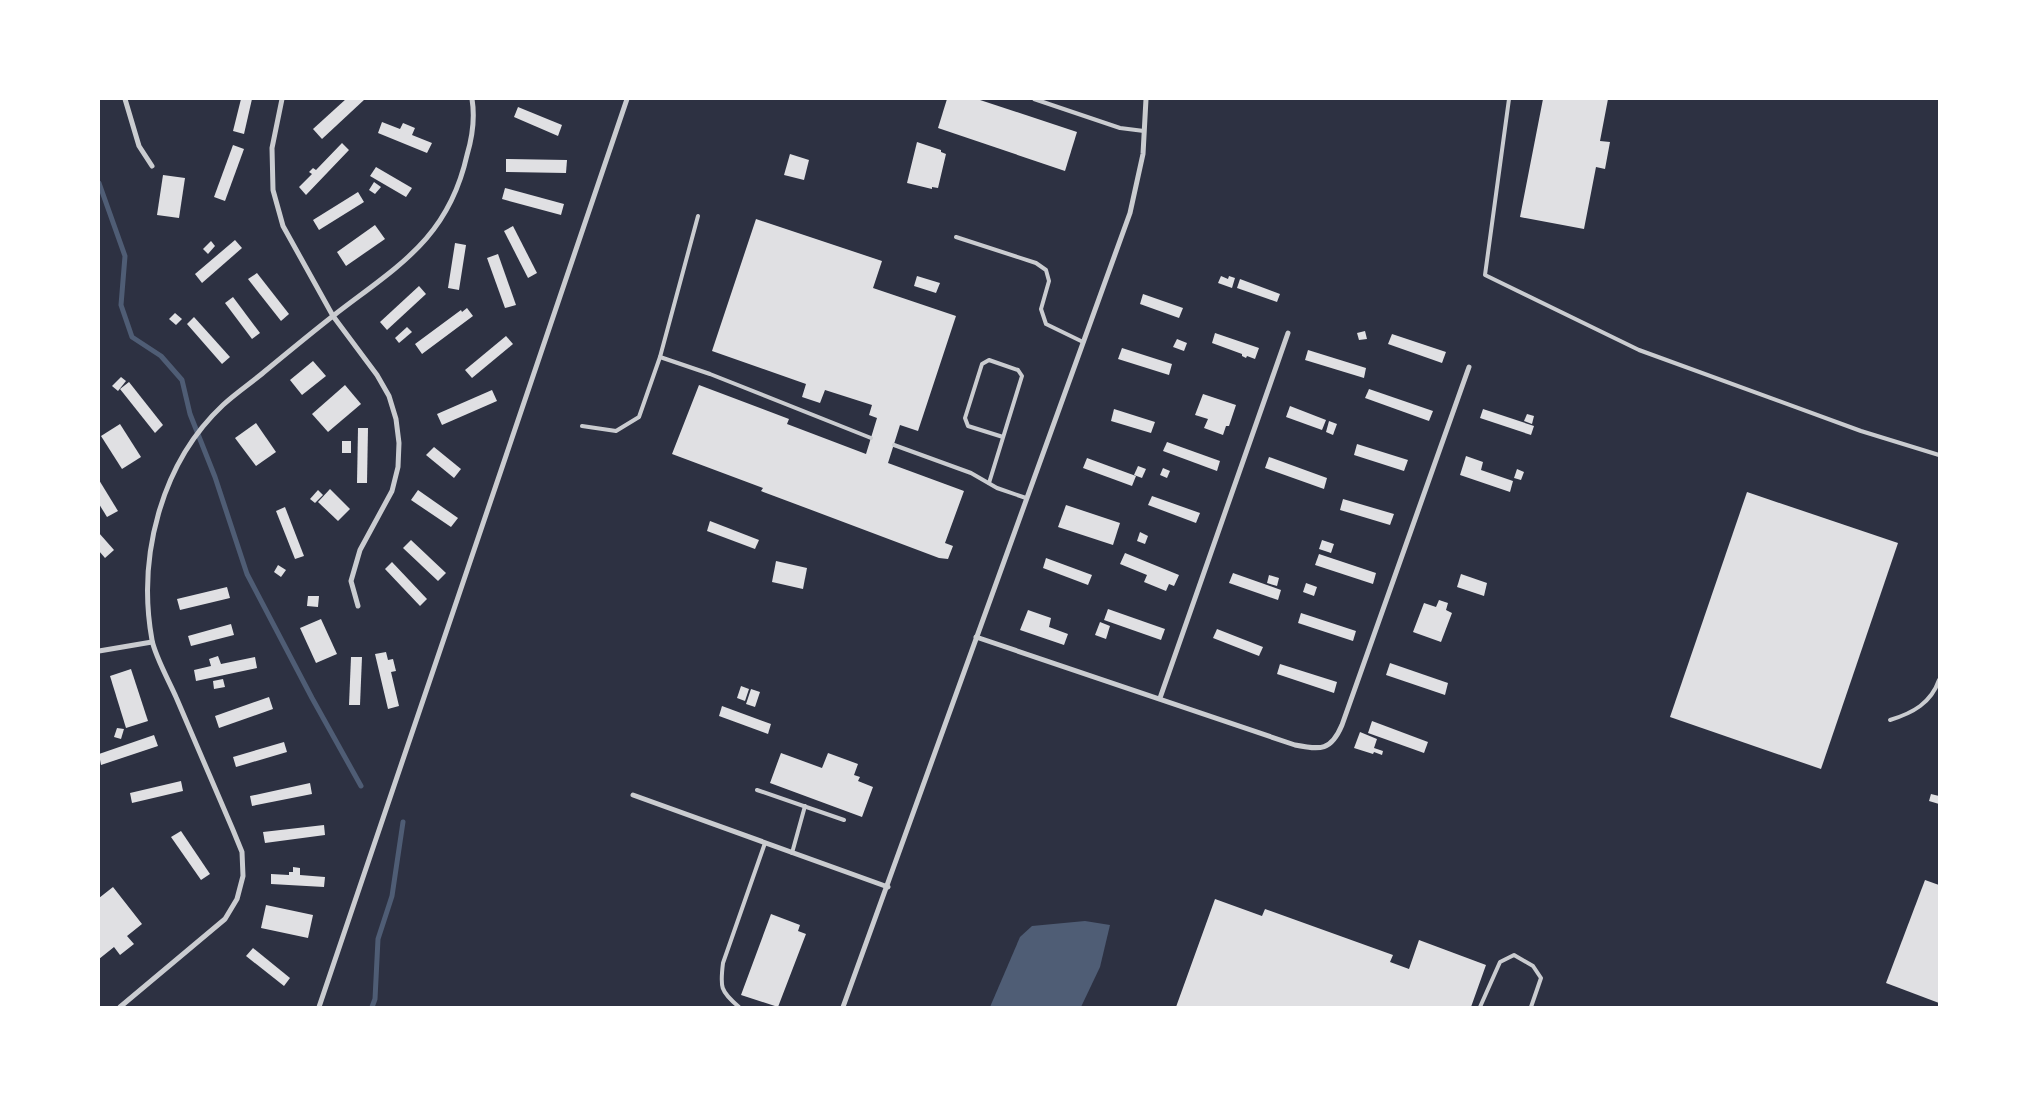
<svg xmlns="http://www.w3.org/2000/svg" width="2038" height="1106" font-family="'PT Sans',sans-serif">
  <rect width="100%" height="100%" fill="#2d3142"/>
  <path fill="#4f5d75" d="M1085 921 1110 925 1100 967 1081 1007H990L1020 937 1032 926Z"/>
  <g fill="none" stroke-linecap="round" stroke-linejoin="round">
    <g stroke="#4f5d75" stroke-width="5">
      <path d="M99 183 125 256 121 305 132 337 161 356 182 380 190 414 215 477 247 574 312 698 361 786"/>
      <path d="M372 1007 375 999 378 939 392 896 403 822"/>
    </g>
  </g>
  <g fill="#e0e0e3">
    <path d="M241 99H252L244 134 233 131Z"/>
    <path d="M346 99H365L322 139 313 129Z"/>
    <path d="M947 99H977L1077 132 1065 171 938 128Z"/>
    <path d="M1543 99H1608L1600 141 1610 142 1605 169 1596 167 1584 229 1520 217Z"/>
    <path d="M518 107 562 125 558 136 514 117Z"/>
    <path d="M382 122 400 129 403 123 415 128 412 135 432 143 427 153 378 133Z"/>
    <path d="M917 142 941 150V152L946 154 938 188 932 187V189L907 183Z"/>
    <path d="M342 143 349 150 306 195 299 187 312 174 309 172 313 168 316 170Z"/>
    <path d="M233 145 244 149 225 201 214 197Z"/>
    <path d="M790 154 809 160 804 180 784 175Z"/>
    <path d="M506 159 567 160 566 173 506 172Z"/>
    <path d="M376 167 412 188 406 197 370 176Z"/>
    <path d="M163 175 185 178 179 218 157 215Z"/>
    <path d="M374 182 381 187 375 194 369 190Z"/>
    <path d="M505 188 564 204 561 215 502 199Z"/>
    <path d="M358 192 364 202 319 230 313 220Z"/>
    <path d="M756 219 882 261 873 288 956 316 918 431 900 425 888 463 964 491 945 543 953 546 948 559 939 558 761 491 763 488 672 454 699 385 789 419 787 424 866 454 877 418 869 415 872 405 825 390 820 403 802 397 806 384 712 351Z"/>
    <path d="M375 225 385 239 346 266 337 252Z"/>
    <path d="M513 226 537 273 528 278 504 231Z"/>
    <path d="M235 240 242 248 202 283 195 274Z"/>
    <path d="M211 241 215 246 208 254 203 249Z"/>
    <path d="M455 243 466 245 459 290 448 288Z"/>
    <path d="M498 254 516 305 505 308 487 258Z"/>
    <path d="M257 273 289 314 281 321 248 279Z"/>
    <path d="M917 276 940 283 936 293 914 286Z"/>
    <path d="M1221 276 1228 279 1229 276 1235 278 1232 288 1218 283Z"/>
    <path d="M1240 279 1280 294 1277 302 1237 288Z"/>
    <path d="M419 286 426 294 387 330 380 322Z"/>
    <path d="M1143 294 1183 308 1179 318 1140 304Z"/>
    <path d="M233 297 260 333 252 339 225 303Z"/>
    <path d="M467 308 473 316 422 354 415 344 461 310 462 312Z"/>
    <path d="M175 313 182 319 176 325 169 319Z"/>
    <path d="M194 317 230 357 222 364 187 324Z"/>
    <path d="M407 327 412 332 399 343 395 338Z"/>
    <path d="M1365 331 1367 339 1359 340 1357 333Z"/>
    <path d="M1215 333 1259 348 1255 359 1247 356 1246 358 1242 356V354L1212 343Z"/>
    <path d="M1392 334 1446 352 1442 363 1388 344Z"/>
    <path d="M506 336 513 344 472 378 465 370Z"/>
    <path d="M1177 339 1187 343 1184 351 1173 347Z"/>
    <path d="M1122 348 1172 364 1169 375 1118 359Z"/>
    <path d="M1308 350 1366 368 1364 378 1305 360Z"/>
    <path d="M313 361 326 376 302 395 290 380Z"/>
    <path d="M121 377 126 381 118 391 112 386Z"/>
    <path d="M129 382 163 425 155 433 120 389Z"/>
    <path d="M345 385 361 404 328 432 312 414Z"/>
    <path d="M1369 389 1433 411 1429 421 1365 398Z"/>
    <path d="M492 390 497 401 442 425 437 414Z"/>
    <path d="M1203 394 1236 405 1229 426H1226L1223 435 1204 428 1208 419 1195 415Z"/>
    <path d="M1290 406 1326 420 1322 430 1286 417Z"/>
    <path d="M1114 409 1155 422 1151 433 1111 421Z"/>
    <path d="M1483 409 1534 426 1531 435 1480 418Z"/>
    <path d="M1527 414 1534 416 1532 424 1524 421Z"/>
    <path d="M1329 421 1337 424 1333 435 1326 432Z"/>
    <path d="M256 423 276 452 256 466 235 438Z"/>
    <path d="M120 424 141 457 122 469 101 436Z"/>
    <path d="M358 428H368L367 483H357Z"/>
    <rect x="342" y="441" width="9" height="12"/>
    <path d="M1167 442 1220 461 1217 471 1163 451Z"/>
    <path d="M1357 444 1408 460 1404 471 1354 455Z"/>
    <path d="M434 447 461 469 454 478 426 455Z"/>
    <path d="M1466 456 1483 462 1481 470 1513 481 1510 492 1460 475Z"/>
    <path d="M1269 457 1327 478 1324 489 1265 468Z"/>
    <path d="M1087 458 1136 476 1132 486 1083 468Z"/>
    <path d="M1138 466 1146 469 1142 478 1134 475Z"/>
    <path d="M1163 468 1170 471 1167 478 1160 475Z"/>
    <path d="M1517 469 1524 472 1521 480 1514 478Z"/>
    <path d="M99 480 118 511 107 517 99 504Z"/>
    <path d="M330 489 350 509 338 521 318 502Z"/>
    <path d="M318 490 323 495 315 503 310 499Z"/>
    <path d="M418 490 458 518 451 527 411 500Z"/>
    <path d="M1747 492 1898 543 1821 769 1670 717Z"/>
    <path d="M1152 496 1200 513 1196 523 1148 505Z"/>
    <path d="M1343 499 1394 514 1390 525 1340 510Z"/>
    <path d="M1066 505 1120 523 1113 545 1058 527Z"/>
    <path d="M285 507 304 556 295 559 276 511Z"/>
    <path d="M710 521 759 540 755 549 707 531Z"/>
    <path d="M1140 532 1148 536 1145 544 1137 541Z"/>
    <path d="M99 533 114 550 105 558 99 551Z"/>
    <path d="M411 540 446 573 438 581 403 548Z"/>
    <path d="M1322 540 1334 544 1331 553 1319 549Z"/>
    <path d="M1125 553 1179 575 1174 586 1169 584 1166 591 1144 582 1147 575 1120 564Z"/>
    <path d="M1319 554 1376 573 1373 584 1315 565Z"/>
    <path d="M1046 558 1092 575 1088 585 1043 568Z"/>
    <path d="M776 561 807 568 803 589 772 582Z"/>
    <path d="M392 562 427 599 420 606 385 569Z"/>
    <path d="M278 565 286 570 281 577 274 572Z"/>
    <path d="M1233 573 1281 590 1278 600 1229 583Z"/>
    <path d="M1461 574 1487 583 1484 596 1457 587Z"/>
    <path d="M1269 575 1279 578 1277 586 1267 583Z"/>
    <path d="M1306 583 1317 587 1314 596 1303 592Z"/>
    <path d="M227 587 230 598 180 610 177 599Z"/>
    <path d="M308 596H319L318 607 307 606Z"/>
    <path d="M1439 600 1448 603 1446 610 1452 613 1441 642 1413 632 1424 603 1436 607Z"/>
    <path d="M1108 609 1165 629 1161 640 1104 620Z"/>
    <path d="M1028 610 1051 618 1049 627 1068 634 1064 645 1020 630Z"/>
    <path d="M1301 613 1356 631 1353 641 1298 623Z"/>
    <path d="M321 619 337 654 316 663 300 628Z"/>
    <path d="M1100 622 1110 626 1106 639 1095 635Z"/>
    <path d="M231 624 234 635 191 646 188 636Z"/>
    <path d="M1217 629 1263 647 1259 656 1213 638Z"/>
    <path d="M386 652 388 660 393 659 396 671 391 672 399 706 388 709 375 654Z"/>
    <path d="M218 656 221 664 255 657 257 668 196 681 194 670 211 666 209 659Z"/>
    <path d="M351 657H362L360 705H349Z"/>
    <path d="M1390 663 1448 683 1445 695 1386 675Z"/>
    <path d="M1280 664 1337 682 1334 693 1277 674Z"/>
    <path d="M131 669 148 721 126 728 110 676Z"/>
    <path d="M223 679 225 687 214 689 213 681Z"/>
    <path d="M741 686 749 689 745 701 737 698Z"/>
    <path d="M751 689 760 692 755 707 746 704Z"/>
    <path d="M269 697 273 709 219 728 215 716Z"/>
    <path d="M722 706 771 724 768 734 719 716Z"/>
    <path d="M1372 721 1428 742 1424 753 1368 733Z"/>
    <path d="M117 728 124 729 121 739 114 737Z"/>
    <path d="M1360 732 1377 739 1374 748 1383 751 1382 755 1374 752 1373 754 1354 748Z"/>
    <path d="M154 735 158 746 101 765 99 754Z"/>
    <path d="M284 742 287 752 236 767 233 757Z"/>
    <path d="M781 753 822 768 828 753 858 764 854 775 860 777 858 781 873 787 862 817 770 783Z"/>
    <path d="M181 781 183 791 132 803 130 793Z"/>
    <path d="M310 783 312 794 252 806 250 796Z"/>
    <path d="M1931 794 1939 796V804L1929 801Z"/>
    <path d="M324 825 325 835 265 843 263 832Z"/>
    <path d="M181 831 210 874 201 880 171 837Z"/>
    <path d="M293 867 300 868V875L325 877 324 887 271 884V874L289 875V872H293Z"/>
    <path d="M1925 880 1939 885V1003L1886 983Z"/>
    <path d="M113 887 142 924 127 936 134 944 120 955 114 947 99 959V898Z"/>
    <path d="M1215 899 1262 916 1265 909 1393 955 1390 962 1409 969 1419 940 1486 965 1471 1007H1176Z"/>
    <path d="M266 905 313 915 308 938 261 928Z"/>
    <path d="M771 914 800 925 798 931 806 934 778 1007 741 995Z"/>
    <path d="M253 948 290 978 284 986 246 956Z"/>
  </g>
  <g fill="none" stroke-linecap="round" stroke-linejoin="round">
    <g stroke="#caccd0" stroke-width="4">
      <path d="M1034 99 1120 128 1144 131"/>
      <path d="M1509 99 1485 275 1639 350 1861 431 1939 455"/>
      <path d="M956 237 1036 263 1046 270 1049 281 1041 309 1046 324 1083 342"/>
      <path d="M660 357 710 374 871 438"/>
      <path d="M582 426 616 431 639 417 660 357 698 216"/>
      <path d="M894 445 971 473 997 488 1026 498"/>
      <path d="M989 483 1022 376 1018 370 989 360 982 364 965 418 968 426 1003 437"/>
      <path d="M1890 720C1913 713 1931 703 1939 680"/>
      <path d="M757 790 844 820"/>
      <path d="M792 853 805 806"/>
      <path d="M739 1007C720 991 720 987 723 963L765 843"/>
      <path d="M1480 1007 1500 962 1514 955 1533 966 1541 978 1531 1007"/>
    </g>
    <g stroke="#caccd0" stroke-width="5">
      <path d="M125 99 139 146 152 166"/>
      <path d="M282 99 272 148 273 190 283 226 333 316 377 375 389 396 396 419 399 443 398 467 392 491 360 550 351 581 358 606"/>
      <path d="M976 637 1295 745C1321 750 1331 751 1342 725L1469 367"/>
      <path d="M99 651 152 642"/>
      <path d="M1160 698 1288 333"/>
      <path d="M633 795 888 887"/>
      <path d="M120 1007 225 919 237 899 243 876 242 852 233 830C214 785 195 741 176 697 169 681 155 656 152 640 137 557 161 463 223 405 236 393 251 383 264 372 287 353 310 334 333 316 396 267 448 240 467 155 472 138 475 117 472 99"/>
      <path d="M319 1007 627 99"/>
      <path d="M843 1007 1130 213 1143 154 1146 99"/>
    </g>
  </g>
  <rect width="2038" height="1106" fill="none" stroke="#ffffff" stroke-width="200"/>
</svg>
